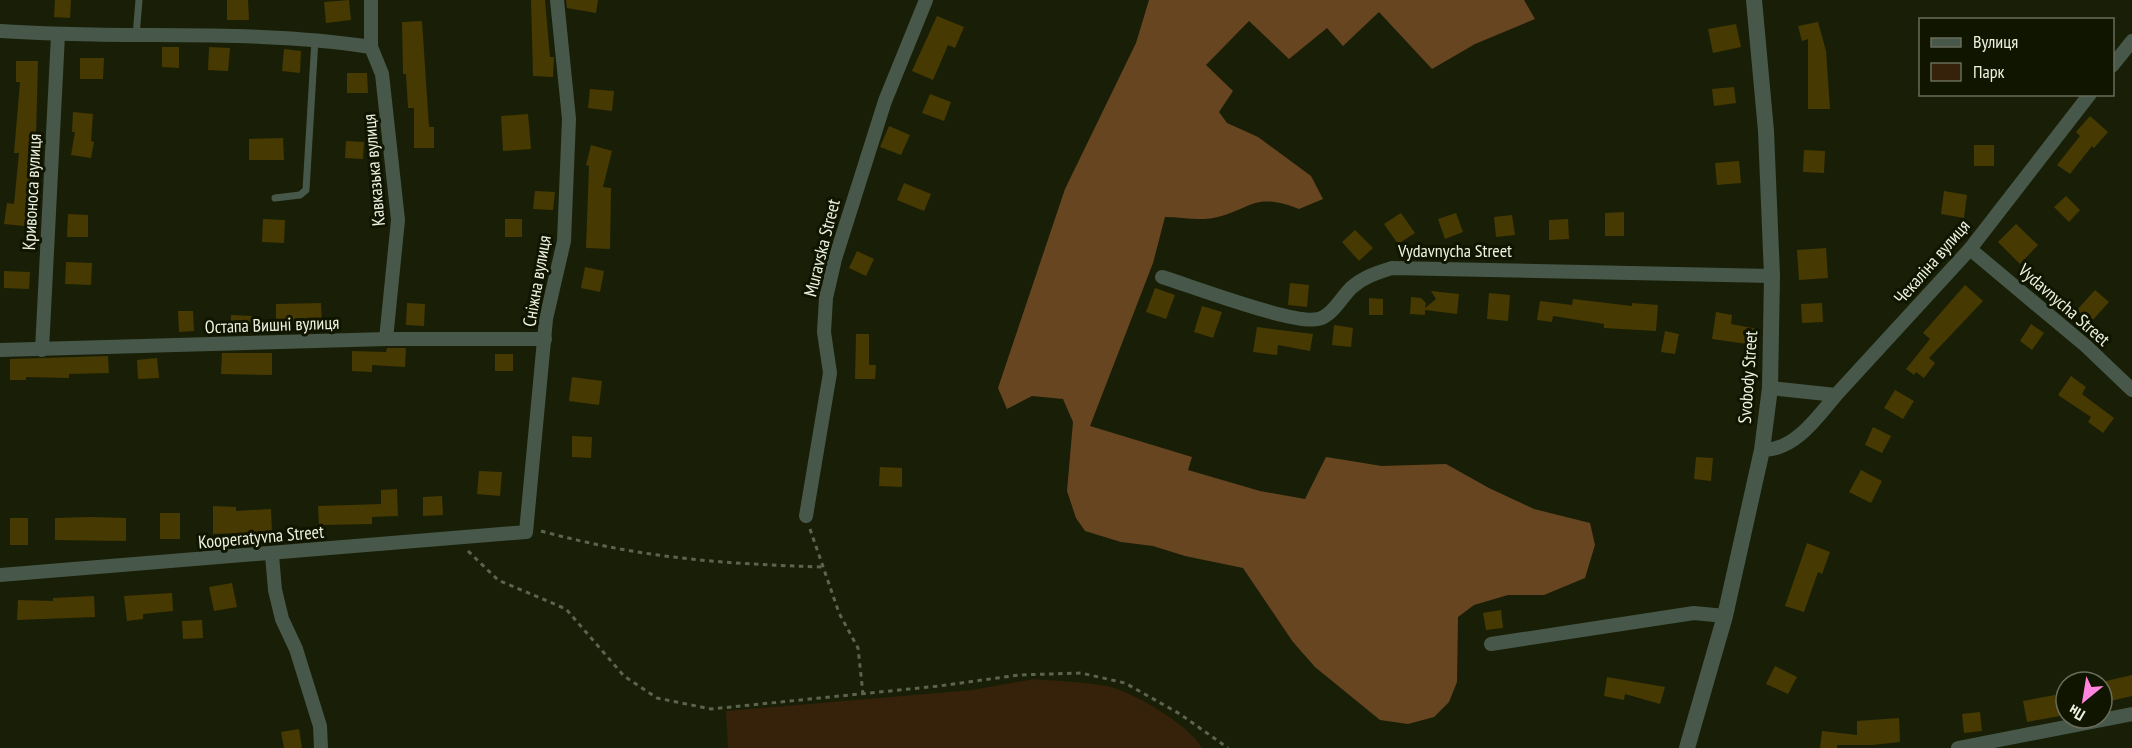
<svg xmlns="http://www.w3.org/2000/svg" width="2132" height="748" font-family="'PT Sans Narrow',sans-serif">
  <rect width="100%" height="100%" fill="#181f06"/>
  <path fill="#36210b" d="M1034 679C1058 681 1083 682 1107 686 1132 691 1191 726 1202 748H728L726 711 972 690Z"/>
  <path fill="#684521" d="M1149 0H1524L1535 19 1475 44 1432 69 1379 12 1343 46 1327 28 1289 59 1249 21 1206 65 1233 91 1219 112 1227 123 1258 137 1311 176 1323 199 1299 209C1252 191 1252 210 1213 218 1199 221 1180 217 1165 217L1153 263 1090 426 1192 457 1188 470 1260 491 1305 499 1326 457 1382 466 1446 464 1489 488 1534 509 1590 523 1595 545 1585 578 1544 595H1508L1474 605 1458 617 1457 682 1449 702 1434 717 1408 724 1380 720 1315 667 1293 642 1243 568 1185 556 1153 546 1121 542 1085 531 1076 518 1067 491 1073 422 1063 399 1032 396 1007 409 998 388 1065 189 1136 43Z"/>
  <g fill="#473902">
    <path d="M55 0H71L70 18 54 17Z"/>
    <path d="M227 0H248L249 20H227Z"/>
    <path d="M349 0 351 20 326 23 324 2Z"/>
    <path d="M531 0H545L550 57H554L553 77 533 76Z"/>
    <path d="M566 0H598L596 13 567 8Z"/>
    <path d="M937 16 964 27 955 48 948 45 933 80 912 71Z"/>
    <path d="M422 21 429 127H434V148H414V108H408L406 74H403L402 22Z"/>
    <path d="M1818 22 1826 51 1830 109H1808V39L1802 41 1798 26Z"/>
    <path d="M1736 24 1741 47 1713 53 1708 29Z"/>
    <path d="M162 47H179V68L162 67Z"/>
    <path d="M209 47 230 48 228 71 208 70Z"/>
    <path d="M284 49 301 51 300 73 282 71Z"/>
    <path d="M80 58H104L103 79H80Z"/>
    <path d="M16 61H38L35 172 33 193 29 192 25 226 4 224 7 203 14 204 19 153H14L20 82H16Z"/>
    <path d="M347 73H367L368 93H347Z"/>
    <path d="M1734 87 1736 103 1714 106 1712 89Z"/>
    <path d="M590 89 614 91 612 111 588 108Z"/>
    <path d="M930 94 951 102 944 121 922 113Z"/>
    <path d="M73 112 93 114 91 141 94 142 91 158 71 155 75 132H72Z"/>
    <path d="M528 114 531 149 503 151 501 116Z"/>
    <path d="M2090 116 2108 132 2094 148 2092 146 2070 174 2057 165 2080 136 2076 132Z"/>
    <path d="M889 126 910 135 901 155 880 147Z"/>
    <path d="M283 138 284 160H249V139Z"/>
    <path d="M346 141 364 142 363 159 345 158Z"/>
    <path d="M591 145 612 151 603 187 611 188 610 249 586 248 589 166 586 165Z"/>
    <rect x="1974" y="145" width="20" height="21"/>
    <path d="M1804 150 1825 151 1824 173 1803 172Z"/>
    <path d="M1739 161 1741 183 1717 185 1715 163Z"/>
    <path d="M904 183 931 194 924 211 897 200Z"/>
    <path d="M535 191 555 192 553 210 533 209Z"/>
    <path d="M1944 191 1967 195 1964 218 1941 214Z"/>
    <path d="M2066 196 2080 210 2069 222 2054 207Z"/>
    <path d="M1624 212V236H1605V213Z"/>
    <path d="M1401 213 1415 233 1398 244 1384 224Z"/>
    <path d="M1456 213 1463 232 1445 239 1438 219Z"/>
    <path d="M68 214 88 215V237H67Z"/>
    <path d="M1512 215 1515 235 1496 237 1494 217Z"/>
    <path d="M263 219 285 220 284 243 262 242Z"/>
    <rect x="505" y="219" width="17" height="18"/>
    <path d="M1568 219 1569 239 1549 240V220Z"/>
    <path d="M2016 224 2038 245 2020 264 1998 242Z"/>
    <path d="M1355 230 1373 248 1359 261 1342 242Z"/>
    <path d="M1826 248 1828 278 1799 280 1797 250Z"/>
    <path d="M857 251 874 259 866 276 849 268Z"/>
    <path d="M66 262 92 263 91 285 65 284Z"/>
    <path d="M585 267 604 271 600 292 581 288Z"/>
    <path d="M4 271 30 272 29 289 4 288Z"/>
    <path d="M1290 283 1309 285 1307 307 1288 305Z"/>
    <path d="M1965 285 1983 301 1929 358 1935 363 1924 378 1916 372 1914 375 1906 369 1930 339 1923 333Z"/>
    <path d="M1155 288 1175 295 1166 319 1146 312Z"/>
    <path d="M2095 290 2109 302 2091 322 2077 310Z"/>
    <path d="M1431 291 1459 294 1457 314 1425 310V315L1410 314 1411 297 1421 298 1426 303 1425 308 1436 299Z"/>
    <path d="M1489 293 1510 295 1508 321 1487 319Z"/>
    <path d="M1369 298 1383 299V315H1369Z"/>
    <path d="M1573 299 1632 306V303L1658 305 1656 331 1604 328V324L1553 316 1552 322 1537 320 1540 301 1572 305Z"/>
    <path d="M321 303 322 325 276 323V304Z"/>
    <path d="M407 303 425 304 424 326 406 325Z"/>
    <path d="M1822 303 1823 322 1802 323 1801 304Z"/>
    <path d="M1202 306 1222 312 1213 338 1194 332Z"/>
    <path d="M178 311H193L194 331 179 332Z"/>
    <path d="M1716 312 1732 315 1731 324 1757 329 1754 345 1712 339Z"/>
    <path d="M231 315 252 316 251 334H230Z"/>
    <path d="M2031 324 2044 333 2032 350 2020 341Z"/>
    <path d="M1334 325 1353 328 1351 347 1332 345Z"/>
    <path d="M1257 327 1313 334 1310 351 1278 345 1277 355 1253 352Z"/>
    <path d="M1665 331 1679 334 1675 354 1661 352Z"/>
    <path d="M856 334H869V365H876L875 379H855Z"/>
    <path d="M387 348H406L405 367 372 365V372L352 371V351L386 352Z"/>
    <path d="M222 353H272V375L221 374Z"/>
    <rect x="495" y="354" width="18" height="17"/>
    <path d="M108 356 109 373 69 374V378L26 377V380H10V359Z"/>
    <path d="M157 358 159 378 138 379 137 360Z"/>
    <path d="M2071 376 2086 387 2082 394 2114 418 2103 433 2088 422 2091 417 2058 395Z"/>
    <path d="M572 377 602 381 599 405 569 401Z"/>
    <path d="M1895 390 1914 401 1903 419 1884 408Z"/>
    <path d="M1873 427 1891 436 1882 453 1865 445Z"/>
    <path d="M572 436 592 437 591 458 572 457Z"/>
    <path d="M1696 457 1713 458 1711 481 1694 479Z"/>
    <path d="M880 467 902 468V487L879 486Z"/>
    <path d="M1861 470 1882 481 1871 503 1849 492Z"/>
    <path d="M479 471 502 472 500 496 477 494Z"/>
    <path d="M397 489 398 516 372 517V524L319 525 318 506 381 504V490Z"/>
    <path d="M442 496 443 515 423 516V497Z"/>
    <path d="M213 506 236 507V511L271 509 272 532 213 534Z"/>
    <rect x="160" y="513" width="20" height="26"/>
    <path d="M90 517 126 518V541L55 540V518Z"/>
    <rect x="10" y="518" width="18" height="27"/>
    <path d="M1807 543 1830 552 1822 574 1818 572 1804 612 1785 606Z"/>
    <path d="M232 583 237 607 214 611 209 587Z"/>
    <path d="M172 593 173 611 143 614V619L127 621 124 596Z"/>
    <path d="M94 596 95 617 17 620 18 600 53 601V598Z"/>
    <path d="M1501 610 1503 628 1486 630 1483 613Z"/>
    <path d="M202 620 203 638 183 639 182 621Z"/>
    <path d="M1775 666 1797 677 1788 694 1766 684Z"/>
    <path d="M2132 675V696L2102 703V682Z"/>
    <path d="M1607 677 1665 687 1660 704 1625 694 1624 700 1604 696Z"/>
    <path d="M2055 695 2060 716 2027 722 2023 701Z"/>
    <path d="M1980 712 1982 731 1964 733 1962 714Z"/>
    <path d="M1899 718 1900 742 1872 745H1837V748H1820L1822 731 1857 735V721Z"/>
    <path d="M299 729 302 748H284L281 732Z"/>
  </g>
  <g fill="none" stroke-linecap="round" stroke-linejoin="round">
    <g stroke="#5d644e" stroke-width="3" stroke-dasharray="4.5 4.5" stroke-linecap="butt">
      <path d="M810 529 839 613 858 648 863 694"/>
      <path d="M541 531C640 558 722 564 824 567"/>
      <path d="M468 551 498 580 566 609 624 676 657 698 711 709 939 686 1019 675 1081 673 1125 683 1180 714 1228 748"/>
    </g>
    <g stroke="#47584a" stroke-width="7">
      <path d="M136 36 139 0"/>
      <path d="M275 198 300 195 306 190 315 39"/>
    </g>
    <g stroke="#47584a" stroke-width="14">
      <path d="M371 0V47L382 74 398 220 386 339"/>
      <path d="M0 31C123 40 250 28 371 47"/>
      <path d="M2112 66 2132 41"/>
      <path d="M1970 249 2086 346 2132 390"/>
      <path d="M1162 277C1191 286 1294 325 1318 319 1332 316 1341 298 1351 288 1363 277 1376 273 1392 268L1772 276"/>
      <path d="M0 350 386 339H545"/>
      <path d="M42 350 58 35"/>
      <path d="M1770 388 1836 395 1970 249 2090 94"/>
      <path d="M1762 450C1794 451 1817 418 1836 395"/>
      <path d="M806 516 830 373 824 332 826 298 835 259 885 101 926 0"/>
      <path d="M272 555 275 590 282 619 296 649 320 726 321 748"/>
      <path d="M0 575 526 532 546 319 564 241 569 119 557 0"/>
      <path d="M1491 644 1694 613 1725 616"/>
      <path d="M1958 748 2132 714"/>
    </g>
    <path stroke="#47584a" stroke-width="16" d="M1687 748 1725 616 1762 450 1770 388 1772 276 1766 131 1754 0"/>
  </g>
  <g text-anchor="middle" stroke-width="6" stroke-linejoin="round" paint-order="stroke">
    <g font-size="18" fill="#edf2e3" stroke="#101500">
      <text transform="translate(374 170) rotate(-95)" y="6">Кавказька вулиця</text>
      <text transform="translate(32 192) rotate(-87)" y="6">Кривоноса вулиця</text>
      <text transform="translate(822 248) rotate(-76)" y="6">Muravska Street</text>
      <text x="1455" y="257">Vydavnycha Street</text>
      <text transform="translate(1932 262) rotate(-49)" y="6">Чекаліна вулиця</text>
      <text transform="translate(537 281) rotate(-80)" y="6">Сніжна вулиця</text>
      <text transform="translate(2064 305) rotate(41)" y="6">Vydavnycha Street</text>
      <text transform="translate(272 325) rotate(-2)" y="6">Остапа Вишні вулиця</text>
      <text transform="translate(1748 377) rotate(-86)" y="6">Svobody Street</text>
      <text transform="translate(261 537) rotate(-5)" y="6">Kooperatyvna Street</text>
    </g>
  </g>
  <rect x="1919" y="18" width="195" height="78" fill="#101500" stroke="#686d5b" stroke-width="1.5"/>
  <rect x="1931" y="38" width="30" height="9" fill="#47584a" stroke="#686d5b" stroke-width="1.5"/>
  <text x="1973" y="48" font-size="18" fill="#edf2e3">Вулиця</text>
  <rect x="1931" y="63" width="30" height="18" fill="#36210b" stroke="#686d5b" stroke-width="1.5"/>
  <text x="1973" y="78" font-size="18" fill="#edf2e3">Парк</text>
  <g transform="translate(2084 700) rotate(210)"><circle r="28" fill="#101500" stroke="#686d5b" stroke-width="1.5"/>
  <path d="M0-4.5L10 22L0 15L-10 22Z" fill="#ff85de"/>
  <text y="-9" font-size="16" font-weight="bold" text-anchor="middle" fill="#edf2e3">Пн</text>
  </g>
</svg>
